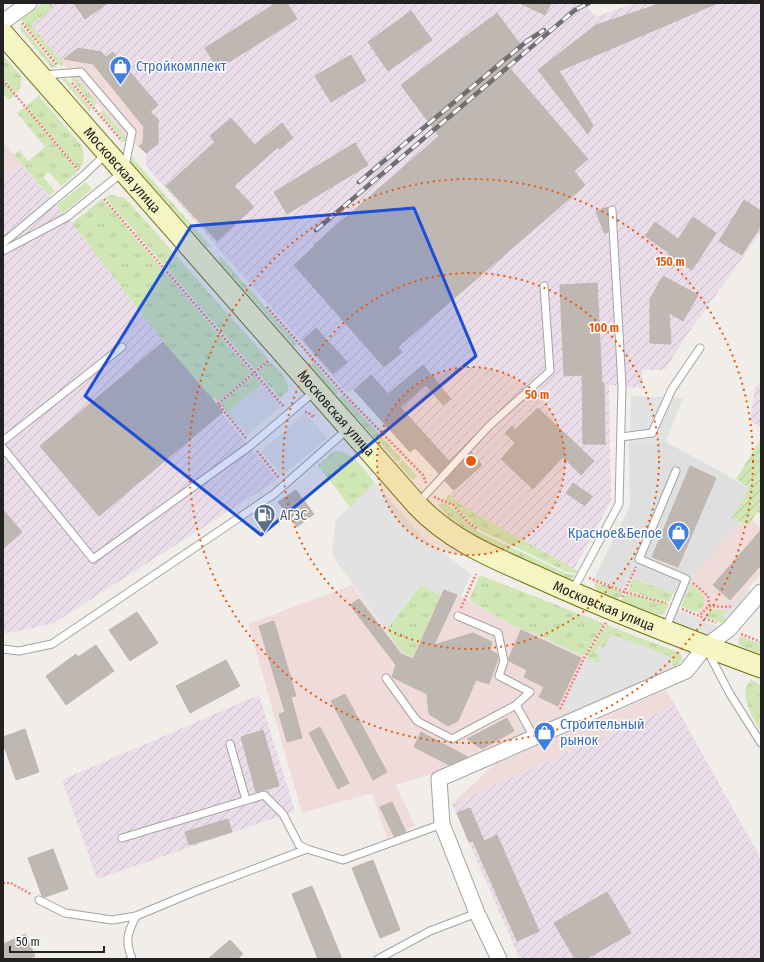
<svg xmlns="http://www.w3.org/2000/svg" width="764" height="962" font-family="'Fira Sans Condensed',sans-serif">
  <defs>
    <pattern id="industrial-furrows" width="10" height="10" patternUnits="userSpaceOnUse"><rect width="10" height="10" fill="#eadce8"/><path d="M-1 1l2-2M0 10L10 0M9 11l2-2" fill="none" stroke="#c8bcc7"/></pattern>
    <pattern id="grass-tufts" width="24" height="20" patternUnits="userSpaceOnUse"><rect width="24" height="20" fill="#d0e6b4"/><path d="M3 7l-1-3M5 7V3M7 7l1-3M15 17l-1-3M17 17v-4M19 17l1-3" fill="none" stroke="#b2c59a"/></pattern>
    <pattern id="garden-furrows" width="10" height="10" patternUnits="userSpaceOnUse"><rect width="10" height="10" fill="#d0e6b4"/><path d="M-1 1l2-2M0 10L10 0M9 11l2-2" fill="none" stroke="#b2c59a"/></pattern>
  </defs>
  <rect width="100%" height="100%" fill="#f1eee9"/>
  <path fill="#e0dfdf" d="M666 442 750 488 731 518 740 522 697 571 684 599 630 576 624 590 594 579 630 506 629 443Z"/>
  <g fill="#f0dbdb">
    <path d="M78 48 113 52 158 105V144L146 153 128 139 61 60Z"/>
    <path d="M3 141 22 165 3 179Z"/>
    <path d="M752 520 761 528V574L748 588 727 623H721L681 606 697 571 740 522 749 525Z"/>
    <path d="M352 585 399 649 412 658 444 589 461 596 521 630 532 632 597 663 601 656 595 653 611 634 673 668 570 712 545 727 453 768 396 785 415 826 387 838 372 793 302 813 248 624Z"/>
    <path d="M666 690 675 705 452 804 496 763Z"/>
  </g>
  <g fill="url(#industrial-furrows)">
    <path d="M53 3H584L596 17 635 3H761V232L686 336 665 370H642V388L609 385 611 501 574 569 466 508 449 495 453 491 415 448 410 452 354 390 346 392 146 166V153L158 143V120L150 112 158 105 113 52 106 57 101 52 78 48 61 60 31 25 51 9Z"/>
    <path d="M22 165 72 223 163 342 277 480 54 623 9 633 3 632V179Z"/>
    <path d="M761 381V428L750 420 755 388Z"/>
    <path d="M259 695 295 811 97 879 62 780Z"/>
    <path d="M675 705 761 859V959H520L452 804Z"/>
  </g>
  <g fill="url(#grass-tufts)">
    <path d="M43 3H53L51 9 31 25 65 65 60 66 21 20Z"/>
    <path d="M20 24 56 67 52 68 21 31Z"/>
    <path d="M3 56 22 77 20 90 16 93 3 78Z"/>
    <path d="M73 74 97 103 94 106 68 75Z"/>
    <path d="M63 75 92 109 89 111 62 79Z"/>
    <path d="M3 81 15 95 9 100 3 93Z"/>
    <path d="M39 96 82 146C84 155 85 162 79 170L26 106Z"/>
    <path d="M25 107 78 172 61 186 49 172 43 177 55 191 49 196 14 155 19 150 28 161 45 147 17 113Z"/>
    <path d="M103 110 128 139 127 145 100 113Z"/>
    <path d="M131 156 211 247H207L130 161Z"/>
    <path d="M86 182 92 189 63 213 57 205Z"/>
    <path d="M111 195 125 198 268 359 255 370 105 197Z"/>
    <path d="M102 199 252 373 218 402 215 398 212 400 163 342 72 223Z"/>
    <path d="M220 256 297 343 294 346 219 261Z"/>
    <path d="M270 361C278 370 289 378 288 391L280 398 257 372Z"/>
    <path d="M313 362 339 392 335 395 310 367Z"/>
    <path d="M254 375 262 384 227 413 220 404Z"/>
    <path d="M343 395 402 459 397 462 339 399Z"/>
    <path d="M334 451C353 450 364 470 375 483L350 507 318 465Z"/>
    <path d="M403 460 417 476 413 480 398 464Z"/>
    <path d="M449 495 466 508 578 571 577 573 567 572 480 530C467 520 459 506 444 500Z"/>
    <path d="M442 502C457 508 466 522 479 532L567 574 576 575 574 578 570 579C541 565 452 532 439 505Z"/>
    <path d="M480 575 605 624 583 656 532 632 521 630 469 600Z"/>
    <path d="M633 578 673 594 669 602 628 591Z"/>
    <path d="M593 581 623 592 618 600 597 592Z"/>
    <path d="M691 584 704 596V605L696 612 681 606Z"/>
    <path d="M421 585 441 596 412 658 399 649 386 630Z"/>
    <path d="M626 593 669 604 664 614 658 615 621 601Z"/>
    <path d="M711 609 728 611 723 616 728 621 721 623 706 617V614Z"/>
    <path d="M607 625 680 653 682 657V661L673 668 671 657 604 649 599 646 601 656 598 663 585 657Z"/>
    <path d="M740 636 761 644V654L740 646 738 642Z"/>
    <path d="M751 680 755 681 761 686V732C754 718 736 694 751 680Z"/>
  </g>
  <path fill="url(#garden-furrows)" d="M761 439V514L757 512 749 525 731 518 750 488 736 479Z"/>
  <g fill="#e2e2e2">
    <path d="M262 384 281 406 247 435 227 413Z"/>
    <path d="M631 396 683 398 666 442 629 443Z"/>
    <path d="M306 413 327 438 282 476 261 451Z"/>
    <path d="M375 483 422 537 471 574 461 596 444 589 441 596 420 585 386 630 332 555 335 521Z"/>
    <path d="M748 589 753 593 728 621 723 616Z"/>
    <path d="M678 610 723 629 710 638 673 622Z"/>
    <path d="M611 634 671 657 673 668 570 712 563 709 585 657 598 663 601 656 595 653 598 646 604 648Z"/>
  </g>
  <g fill="#bfb7b2" stroke="#c2b5ad">
    <path d="M74 3H108L85 19Z"/>
    <path d="M276 3H287L297 19 218 69 205 48Z"/>
    <path d="M520 3H551L545 15Z"/>
    <path d="M662 3H718L559 71 593 125 588 134 538 70 596 25Z"/>
    <path d="M411 11 432 40 388 71 368 42Z"/>
    <path d="M497 13 525 51 507 65 588 159 574 171 585 185 398 347 402 352 384 367 294 265 315 246 314 245 439 136 401 85Z"/>
    <path d="M78 48 101 52 106 57 113 52 158 105 150 112 158 119V144L146 153 139 146 143 143 144 127 93 64 64 59Z"/>
    <path d="M351 55 366 81 331 102 315 76Z"/>
    <path d="M231 118 255 145 282 123 293 138 279 149 278 147 234 186 254 207 217 241 166 186 215 142 210 136Z"/>
    <path d="M355 143 368 165 287 214 274 192Z"/>
    <path d="M744 200 761 211V225L742 255 719 241Z"/>
    <path d="M608 207V232L604 233 596 211Z"/>
    <path d="M693 217 716 233 692 270 668 255 669 253 645 236 655 222 678 239Z"/>
    <path d="M663 276 698 295 683 321 669 313 671 344 650 343V299Z"/>
    <path d="M597 283 602 383H604L605 444H583L582 375 564 376 560 285Z"/>
    <path d="M316 328 347 362 333 374 303 340Z"/>
    <path d="M163 342 223 412 99 516 40 446Z"/>
    <path d="M423 365 451 399 443 405 426 385 400 407 449 461 457 453 439 473 415 448 410 452 354 390 371 375 388 394Z"/>
    <path d="M538 408 594 461 581 475 563 457 533 489 501 459 515 443 505 433 512 426 515 430Z"/>
    <path d="M471 452 482 465 454 490 445 481Z"/>
    <path d="M690 466 716 478 678 567 652 557Z"/>
    <path d="M573 483 592 496 585 506 566 493Z"/>
    <path d="M296 490 314 514 297 527 278 502Z"/>
    <path d="M3 510 22 532 3 549Z"/>
    <path d="M761 530V565L730 600 713 585Z"/>
    <path d="M444 590 457 595 434 645 473 633 492 642 490 650 497 654 498 659 489 684 476 680 458 721 448 726 429 714 427 694 392 677 396 665 350 605 359 599 401 654 413 659Z"/>
    <path d="M137 612 158 643 130 661 109 630Z"/>
    <path d="M274 621 296 696 291 697 302 738 287 742 279 714 285 712 259 626Z"/>
    <path d="M521 630 581 658 558 706 539 697 544 687 524 677 527 670 509 661V658Z"/>
    <path d="M96 645 114 671 66 705 46 676 76 654 78 657Z"/>
    <path d="M226 660 240 686 190 713 176 686Z"/>
    <path d="M345 694 387 772 373 780 331 701Z"/>
    <path d="M507 718 514 731 482 749 467 739Z"/>
    <path d="M320 727 349 783 338 789 309 733Z"/>
    <path d="M25 729 39 772 16 780 3 743V737Z"/>
    <path d="M263 730 279 786 256 792 241 737Z"/>
    <path d="M421 732 453 749 468 757 449 765 414 747Z"/>
    <path d="M392 802 406 832 394 836 380 807Z"/>
    <path d="M470 808 484 841 497 835 539 931 517 941 473 841 469 842 457 813Z"/>
    <path d="M228 819 232 832 189 845 185 832Z"/>
    <path d="M53 849 68 889 45 897 42 896 28 858Z"/>
    <path d="M373 860 400 930 380 938 352 868Z"/>
    <path d="M312 886 342 959H318L292 894Z"/>
    <path d="M607 892 631 933 586 959H575L554 923Z"/>
    <path d="M25 934 35 956 28 959H3V944Z"/>
    <path d="M230 940 243 954 237 959H208Z"/>
  </g>
  <g fill="none" stroke-linecap="round" stroke-linejoin="round">
    <defs>
      <g id="service">
        <path d="M3 243 83 176 106 154"/>
        <path d="M3 251 67 217 124 171 132 132 81 72 44 75"/>
        <path d="M621 437 652 433 672 389 700 348"/>
        <path d="M3 441 122 347"/>
        <path d="M3 448 93 559 250 446 315 391"/>
        <path d="M417 504 489 426 550 371 544 286"/>
        <path d="M573 590 619 504 622 386 612 210"/>
        <path d="M458 616 498 633 504 661 499 676 530 692 516 705"/>
        <path d="M665 630 686 579 639 559 676 471"/>
        <path d="M3 649 19 651 52 644 274 494 349 428"/>
        <path d="M708 652 730 694 761 743"/>
        <path d="M386 678 417 721 452 739 516 705 534 737"/>
        <path d="M230 744 246 800"/>
        <path d="M122 838 264 795 283 814 299 845 307 849 343 860 442 824"/>
        <path d="M39 900 65 913 112 920 136 916 196 891 307 849"/>
        <path d="M132 959C125 941 127 934 136 916"/>
        <path d="M378 959 430 931 477 913"/>
      </g>
      <g id="minor">
        <path d="M3 22 29 3"/>
        <path d="M499 959 477 913 442 824 439 779 686 671 705 647 729 629 761 592"/>
      </g>
      <g id="secondary">
        <path id="s1" d="M3 34 417 505C450 540 492 557 535 576 609 610 685 639 761 667"/>
      </g>
    </defs>
    <use href="#service" stroke="#a3a3a3" stroke-width="9"/>
    <use href="#minor" stroke="#a3a3a3" stroke-width="17"/>
    <use href="#secondary" stroke="#6f730e" stroke-width="23"/>
    <g stroke="#ef807c" stroke-width="2.5" stroke-dasharray="2 2" stroke-linecap="butt">
      <path d="M22 23 57 65"/>
      <path d="M3 80 78 170"/>
      <path d="M72 83 122 141"/>
      <path d="M104 199 284 407"/>
      <path d="M267 307 343 393 423 475 426 483"/>
      <path d="M305 412H308L313 417 315 415"/>
      <path d="M246 438 218 404 269 360"/>
      <path d="M257 451 279 478"/>
      <path d="M434 497 453 505 468 522 477 529"/>
      <path d="M589 578 625 592 666 603"/>
      <path d="M693 583 708 596 709 606 699 616"/>
      <path d="M622 597 636 567"/>
      <path d="M709 606 729 607 731 606"/>
      <path d="M461 608 476 574"/>
      <path d="M682 609 716 623"/>
      <path d="M741 634 761 642"/>
      <path d="M560 709 584 658 606 623"/>
      <path d="M3 883H11L32 895"/>
    </g>
    <use href="#service" stroke="#fff" stroke-width="7"/>
    <use href="#minor" stroke="#fff" stroke-width="15"/>
    <use href="#secondary" stroke="#f5f4c3" stroke-width="21"/>
    <defs>
      <g id="rail">
        <path d="M359 182 527 41 544 30"/>
        <path d="M316 230 575 10 589 3"/>
      </g>
    </defs>
    <use href="#rail" stroke="#707070" stroke-width="4.5"/>
    <use href="#rail" stroke="#fff" stroke-width="3" stroke-dasharray="9" stroke-linecap="butt"/>
  </g>
  <path fill="#1d4ed8" fill-opacity="0.2" stroke="#1d4ed8" stroke-width="3" stroke-linejoin="round" d="M414 208 476 356 261 535 85 396 191 226Z"/>
  <circle cx="471" cy="461" r="94" fill="#e8590c" fill-opacity=".12"/>
  <g fill="none" stroke="#e8590c" stroke-width="2" stroke-dasharray="2 4">
    <circle cx="471" cy="461" r="94"/>
    <circle cx="471" cy="461" r="188"/>
    <circle cx="471" cy="461" r="282"/>
  </g>
  <defs>
    <symbol id="shop-pin" viewBox="-11 -11 22 30"><path d="M0 17L-7.5 6A9.5 9.5 0 1 1 7.5 6Z" fill="#3f7fe0" stroke="#fff"/><path d="M-5-2.5h2.3a2.7 3.5 0 0 1 5.4 0H5L5.5 6h-11ZM-1.5-2.5h3a1.5 2.3 0 0 0-3 0Z" fill="#fff"/></symbol>
    <symbol id="fuel-pin" viewBox="-11 -11 22 30"><path d="M0 17L-7.5 6A9.5 9.5 0 1 1 7.5 6Z" fill="#5c6f8a" stroke="#fff"/><path d="M-5.5-6h7V0h2V4h1.3V-2.5L3-4.5l.8-.8L6-3V5H2.5V1h-1V6h-7ZM-4.2-4.7v3.2H.2V-4.7Z" fill="#fff"/></symbol>
  </defs>
  <g fill-rule="evenodd">
    <use href="#shop-pin" x="108" y="54" width="25" height="34"/>
    <use href="#fuel-pin" x="252" y="502" width="25" height="34"/>
    <use href="#shop-pin" x="666" y="520" width="25" height="34"/>
    <use href="#shop-pin" x="532" y="720" width="25" height="34"/>
  </g>
  <g text-anchor="middle" stroke-width="3" stroke-linejoin="round" paint-order="stroke">
    <g font-size="14" fill="#366cbe" stroke="#fff" text-anchor="start">
      <text x="136" y="71">Стройкомплект</text>
      <text x="662" y="538" text-anchor="end">Красное&amp;Белое</text>
      <text x="560" y="729">Строительный<tspan x="560" dy="16">рынок</tspan></text>
    </g>
    <g font-size="14" fill="#222" stroke="#fff">
      <text dy="5" stroke="none"><textPath href="#s1" startOffset="181">Московская улица</textPath></text>
      <text dy="5" stroke="none"><textPath href="#s1" startOffset="505">Московская улица</textPath></text>
      <text dy="5" stroke="none"><textPath href="#s1" startOffset="841">Московская улица</textPath></text>
    </g>
    <g font-size="14" fill="#4e5e75" stroke="#fff" text-anchor="start">
      <text x="280" y="520">АГЗС</text>
    </g>
  </g>
  <circle cx="471" cy="461" r="6" fill="#e8590c" stroke="#fff" stroke-width="2"/>
  <g font-size="12" text-anchor="middle" font-weight="bold" fill="#e8590c" stroke="#fff" stroke-width="3" stroke-linejoin="round" paint-order="stroke">
    <text x="670" y="266">150 m</text>
    <text x="604" y="332">100 m</text>
    <text x="537" y="399">50 m</text>
  </g>
  <rect width="764" height="962" fill="none" stroke="#222222" stroke-width="8"/>
  <path d="M10 946v6h94v-6" fill="none" stroke="#222222" stroke-width="2"/>
  <text x="16" y="946" font-size="12" fill="#222222" stroke="#ffffff" stroke-width="3" paint-order="stroke">50 m</text>
</svg>
